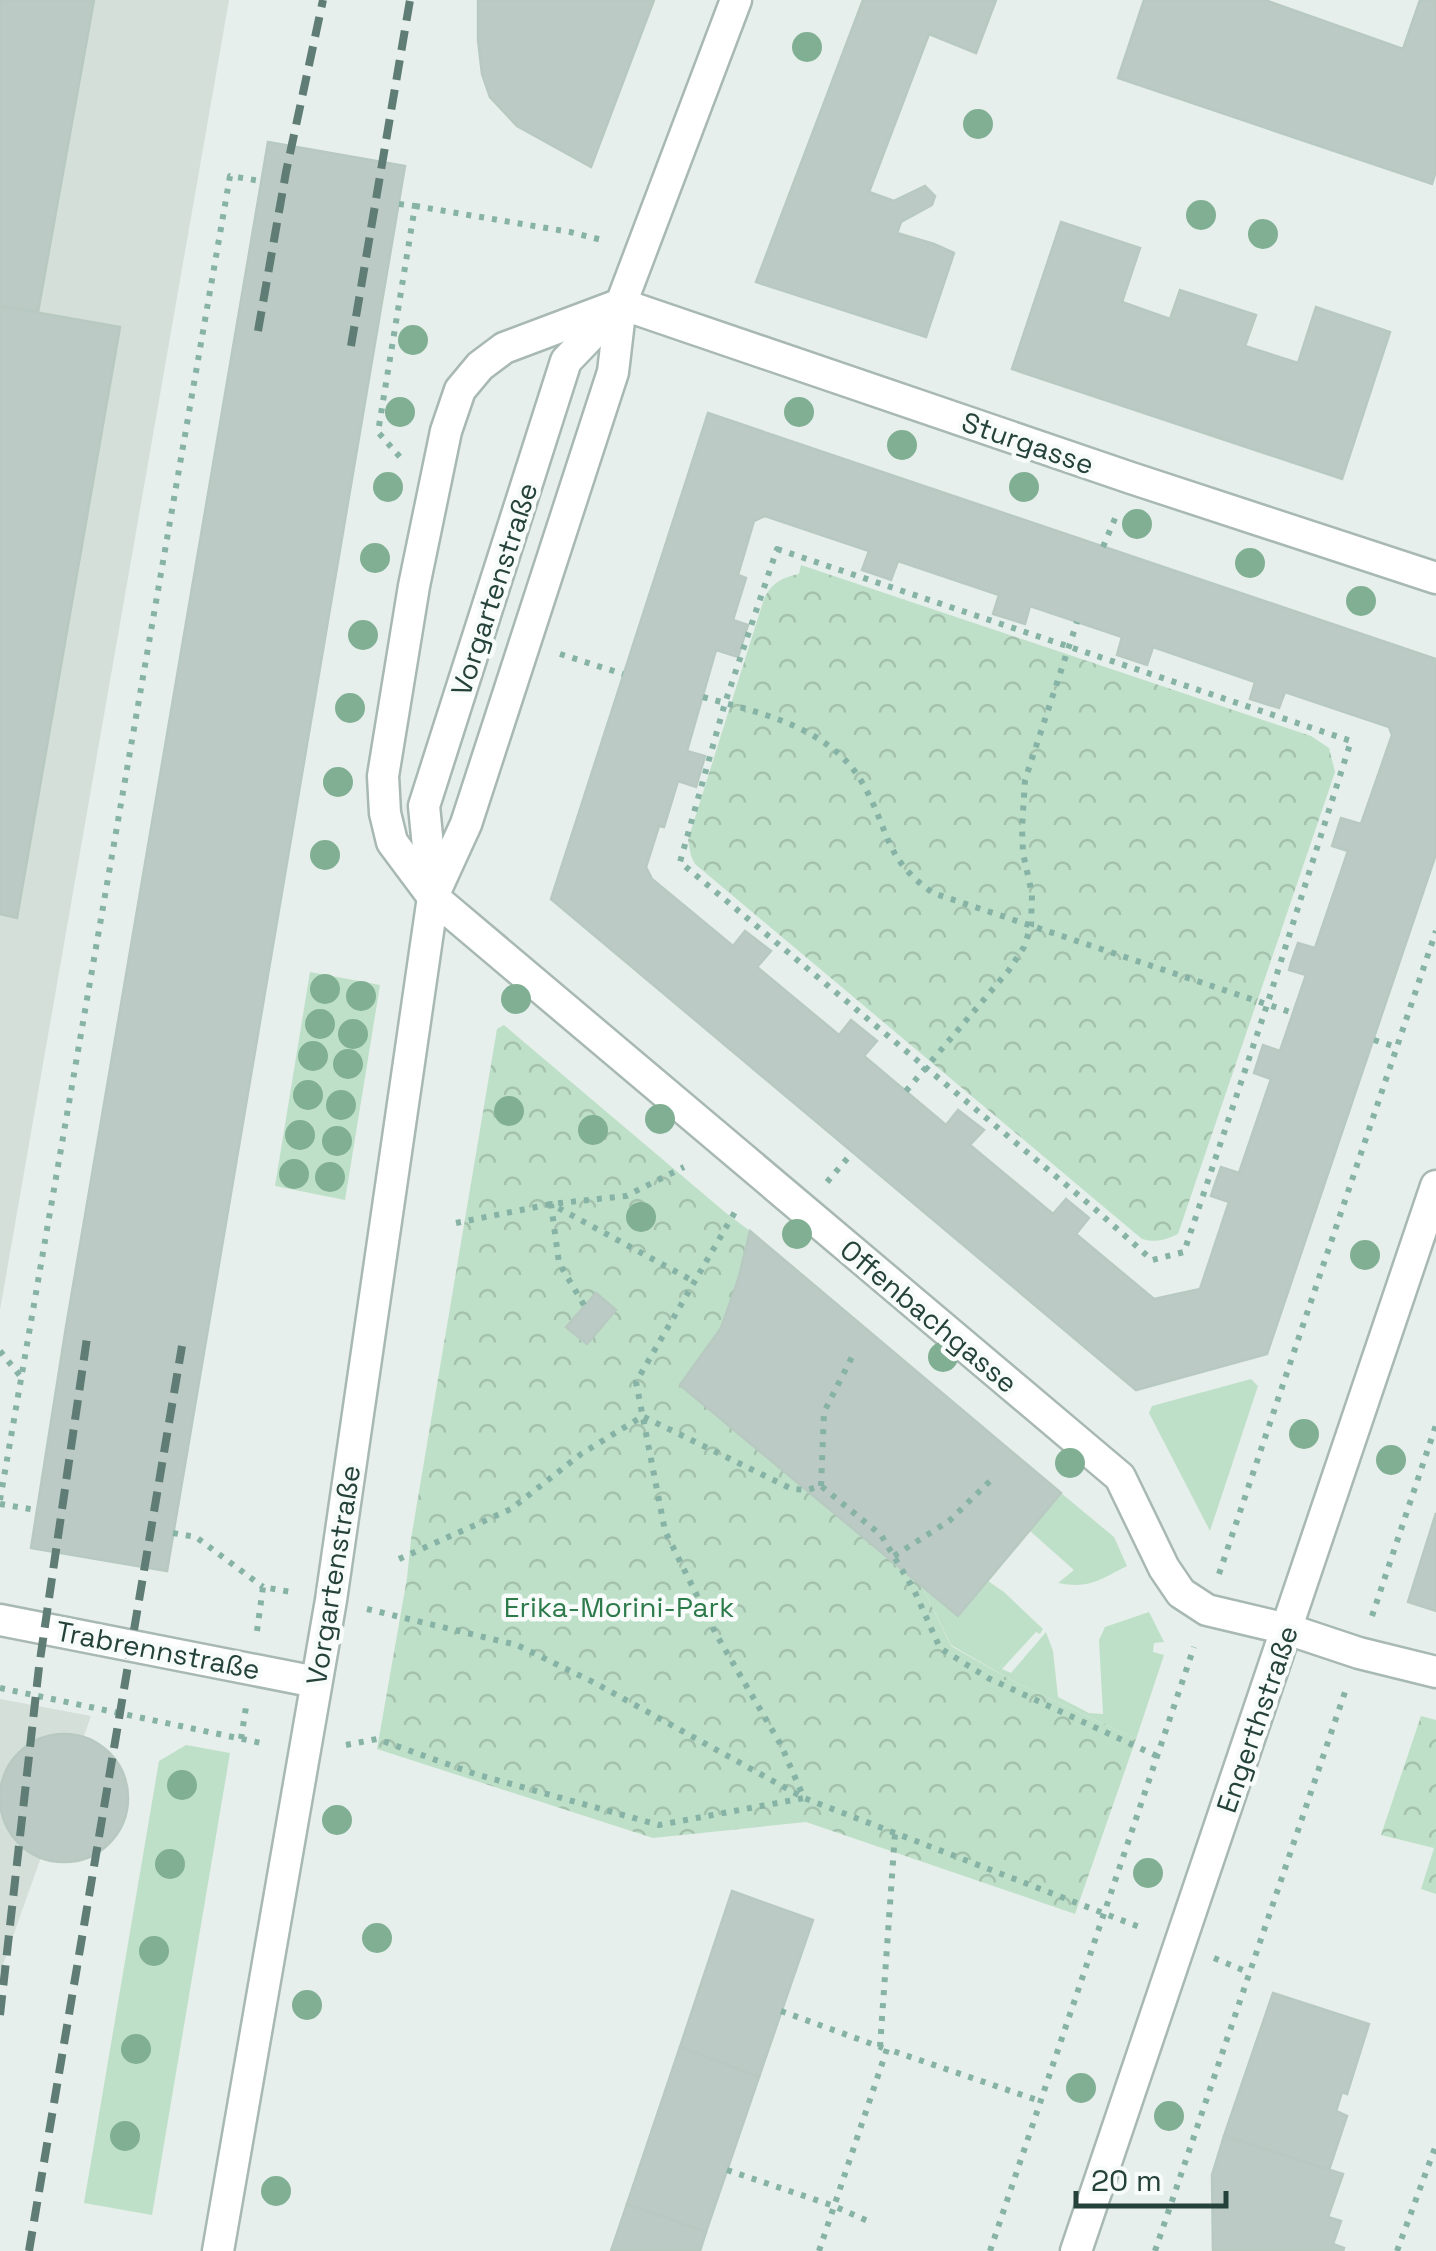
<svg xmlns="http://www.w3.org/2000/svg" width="1436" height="2251" font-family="'Space Grotesk',sans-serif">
  <defs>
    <pattern id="park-crowns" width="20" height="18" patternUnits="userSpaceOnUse" patternTransform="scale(2.5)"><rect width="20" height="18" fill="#bfe0c8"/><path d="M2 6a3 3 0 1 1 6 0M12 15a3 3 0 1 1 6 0" fill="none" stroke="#a4c1ad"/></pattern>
  </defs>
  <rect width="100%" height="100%" fill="#e6efeb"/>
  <g fill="#d4dfda">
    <path d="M0 0H229L0 1310Z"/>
    <path d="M0 1699 91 1716 0 1973Z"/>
  </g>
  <g fill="#bfe0c8">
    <path d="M310 972 380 985 345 1200 275 1186Z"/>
    <path d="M1251 1379 1258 1386 1210 1531 1149 1413 1152 1406Z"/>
    <path d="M1061 1493 1114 1537 1127 1566C1099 1580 1090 1589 1058 1583L1074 1570 1030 1531Z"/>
    <path d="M988 1581 1004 1592 1043 1629 1040 1634 1036 1632 1002 1669 1011 1673 1046 1632 1053 1651 1058 1697 1089 1713 1103 1714 1099 1640 1105 1627 1149 1612 1164 1642 1154 1643 1153 1652 1164 1655 1136 1739 1013 1681 951 1645 922 1586 958 1616Z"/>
    <path d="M186 1745 230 1753 152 2215 84 2203 159 1761Z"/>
  </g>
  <g fill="url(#park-crowns)">
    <path d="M801 565 1311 736 1329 748 1335 772 1178 1234C1165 1240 1156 1243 1142 1239L695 864 691 856 688 840 764 599C771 583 783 577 799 574Z"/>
    <path d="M504 1025 726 1213 750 1231 738 1280 721 1328 681 1385 922 1586 951 1646 1013 1681 1136 1739 1075 1914 806 1822 653 1838 377 1749 407 1578 411 1539 497 1029Z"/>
    <path d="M1421 1716 1436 1720V1894L1421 1889 1434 1848 1381 1835Z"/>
  </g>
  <g fill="#bbcac4" stroke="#b8c9c2" stroke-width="2.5" fill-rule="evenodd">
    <path d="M0 0H94L38 312 0 306Z"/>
    <path d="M478 0H654L591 167 517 126 490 97 482 74 478 40Z"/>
    <path d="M863 0H996L976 53 929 34 869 192 894 201 925 186 935 196 932 205 901 222 897 233 934 244 954 253 926 337 756 282Z"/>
    <path d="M1144 0H1265L1403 49 1420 0H1436V171L1432 184 1118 78Z"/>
    <path d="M268 142 405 166 167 1571 31 1548 66 1327Z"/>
    <path d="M1061 222 1140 248 1122 302 1170 319 1180 290 1256 315 1245 346 1298 363 1316 307 1390 332 1342 479 1012 369Z"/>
    <path d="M0 306 120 327 17 918 0 914Z"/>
    <path d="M708 413 1436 659V854L1267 1354 1136 1390 551 899ZM765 516 869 551 862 570 883 577 891 580 898 561 999 595 993 614 1025 624 1030 606 1122 637 1117 655 1147 665 1153 647 1255 682 1250 699 1279 708 1285 692 1389 727 1392 735 1361 824 1341 818 1332 846 1348 851 1315 948 1298 943 1291 963 1289 970 1306 975 1280 1051 1263 1045 1254 1073 1271 1079 1239 1173 1221 1167 1214 1187 1211 1196 1229 1202 1200 1289 1154 1299 1076 1234 1089 1218 1066 1199 1053 1214 970 1145 984 1130 958 1110 946 1125 864 1056 877 1041 851 1020 839 1035 757 967 771 951 745 931 733 946 652 879 646 867 659 826 664 827 678 781 696 787 705 756 687 751 716 650 738 657 746 631 748 625 733 620 746 578 738 575 754 521Z"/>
    <path d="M750 1231 1061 1493 958 1616 680 1385 721 1328 738 1280Z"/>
    <path d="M596 1293 616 1310 587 1344 566 1327Z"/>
    <path d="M1436 1513V1611L1408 1602Z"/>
    <circle cx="64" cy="1798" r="64"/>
    <path d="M732 1891 813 1920 759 2077 680 2047Z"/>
    <path d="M1273 1993 1369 2024 1347 2094 1342 2092 1336 2111 1347 2116 1329 2170 1224 2136Z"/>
    <path d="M680 2047 759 2077 706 2232 627 2204Z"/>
    <path d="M1224 2136 1343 2174 1328 2217 1341 2221 1333 2244 1344 2248 1343 2251H1213L1212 2175Z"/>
    <path d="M627 2204 706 2232 700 2251H611Z"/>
  </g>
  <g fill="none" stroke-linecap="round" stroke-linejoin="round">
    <defs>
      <g id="minor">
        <path d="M621 304 504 348 480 366 460 390 446 431 414 586 383 776 385 813 392 842 433 897 1120 1477 1164 1568 1181 1593 1207 1610 1287 1629 1359 1653 1436 1672"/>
        <path d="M621 304 1131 478 1436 578"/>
        <path d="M434 894 466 824 613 372 621 304 736 0"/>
        <path d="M0 1620 316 1682"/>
        <path d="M218 2251 331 1600 433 897 424 806 566 361 615 310"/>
        <path d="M1076 2251 1436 1186"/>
      </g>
    </defs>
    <use href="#minor" stroke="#a8b8b2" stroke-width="35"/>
    <g stroke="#86b3a5" stroke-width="6" stroke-dasharray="5 8" stroke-linecap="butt">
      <path d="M399 204 415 206 378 432 400 457"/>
      <path d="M415 206 570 232 606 241"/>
      <path d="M1103 547 1116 516"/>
      <path d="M777 549 1351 741 1267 1005 1184 1252 1152 1260 1095 1209 680 862 725 703Z"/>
      <path d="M560 654 623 674"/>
      <path d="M703 697C760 713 831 727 863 784 890 831 883 858 933 893L1293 1013"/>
      <path d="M1374 1040 1396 1047"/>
      <path d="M906 1091 1009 970 1024 947 1031 926 1032 894 1023 853 1022 828 1025 780 1077 622"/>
      <path d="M827 1182 852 1153"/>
      <path d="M456 1223 551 1204 626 1196 684 1167"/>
      <path d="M584 1305 559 1263 551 1204 695 1282"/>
      <path d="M0 1351 21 1377"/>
      <path d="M644 1417 792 1489 807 1490 821 1486 881 1535 914 1590 940 1648 988 1678 1157 1756"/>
      <path d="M821 1486 824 1412 855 1351"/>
      <path d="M0 1500 230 176 261 181"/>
      <path d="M0 1504 36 1510"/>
      <path d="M173 1533 196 1537 263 1587"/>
      <path d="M894 1556 949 1521 993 1478"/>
      <path d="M399 1559 511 1509 581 1454 643 1416"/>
      <path d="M1219 1574 1436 931"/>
      <path d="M367 1609 517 1645 595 1683 804 1798 1142 1928"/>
      <path d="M1372 1616 1436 1425"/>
      <path d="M257 1631 263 1587 291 1592"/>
      <path d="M0 1688 266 1744"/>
      <path d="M241 1739 246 1707"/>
      <path d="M346 1745 377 1739 475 1774 659 1825 804 1798 781 1745 716 1634 665 1531 636 1382 735 1212"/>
      <path d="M1214 1958 1250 1973"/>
      <path d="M781 2011 883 2048"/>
      <path d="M880 2047 895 1833"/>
      <path d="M727 2170 834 2206 868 2221"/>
      <path d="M819 2251 887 2049 1040 2101"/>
      <path d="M990 2251 1194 1647"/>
      <path d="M1155 2251 1346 1689"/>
      <path d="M1397 2251 1436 2145"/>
    </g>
    <use href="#minor" stroke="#fff" stroke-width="30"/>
    <g stroke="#5f7d75" stroke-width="8" stroke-dasharray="20 10" stroke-linecap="butt">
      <path d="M258 331 286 172 323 0"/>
      <path d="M351 346 410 0"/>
      <path d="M0 2015 39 1667 88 1331"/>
      <path d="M29 2251 182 1346"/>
    </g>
  </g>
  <g fill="#80af93">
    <circle cx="807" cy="47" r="15"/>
    <circle cx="978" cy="124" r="15"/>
    <circle cx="1201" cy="215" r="15"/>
    <circle cx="1263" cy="234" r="15"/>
    <circle cx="413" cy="340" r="15"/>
    <circle cx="400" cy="412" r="15"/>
    <circle cx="799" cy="412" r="15"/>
    <circle cx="902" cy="445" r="15"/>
    <circle cx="388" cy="487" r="15"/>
    <circle cx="1024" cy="487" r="15"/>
    <circle cx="1137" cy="524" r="15"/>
    <circle cx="375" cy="558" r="15"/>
    <circle cx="1250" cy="563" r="15"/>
    <circle cx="1361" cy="601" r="15"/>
    <circle cx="363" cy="635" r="15"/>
    <circle cx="350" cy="708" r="15"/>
    <circle cx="338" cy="782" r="15"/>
    <circle cx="325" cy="855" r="15"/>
    <circle cx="325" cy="989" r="15"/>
    <circle cx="361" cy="996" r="15"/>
    <circle cx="516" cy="999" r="15"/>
    <circle cx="320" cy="1024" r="15"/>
    <circle cx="353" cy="1034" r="15"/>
    <circle cx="313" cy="1056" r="15"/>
    <circle cx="348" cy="1064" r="15"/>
    <circle cx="308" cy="1095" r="15"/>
    <circle cx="341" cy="1105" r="15"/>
    <circle cx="509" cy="1111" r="15"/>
    <circle cx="660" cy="1119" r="15"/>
    <circle cx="593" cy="1130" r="15"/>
    <circle cx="300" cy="1135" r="15"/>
    <circle cx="337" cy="1141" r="15"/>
    <circle cx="294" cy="1174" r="15"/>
    <circle cx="330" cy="1177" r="15"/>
    <circle cx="641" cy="1217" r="15"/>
    <circle cx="797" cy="1234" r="15"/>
    <circle cx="1365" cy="1255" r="15"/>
    <circle cx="943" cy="1357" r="15"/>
    <circle cx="1304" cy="1434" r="15"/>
    <circle cx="1391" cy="1460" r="15"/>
    <circle cx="1070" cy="1463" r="15"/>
    <circle cx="182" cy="1785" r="15"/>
    <circle cx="337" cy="1820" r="15"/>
    <circle cx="170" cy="1864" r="15"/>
    <circle cx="1148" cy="1873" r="15"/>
    <circle cx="377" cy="1938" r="15"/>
    <circle cx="154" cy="1951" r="15"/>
    <circle cx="307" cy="2005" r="15"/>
    <circle cx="136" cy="2049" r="15"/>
    <circle cx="1081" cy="2088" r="15"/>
    <circle cx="1169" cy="2116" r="15"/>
    <circle cx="125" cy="2136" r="15"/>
    <circle cx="276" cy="2191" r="15"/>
  </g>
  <g text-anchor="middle" stroke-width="9" stroke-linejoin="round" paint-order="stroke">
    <g font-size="28" fill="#24423a" stroke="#f7fbf9">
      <text transform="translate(1028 443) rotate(19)" y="10">Sturgasse</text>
      <text transform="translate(494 589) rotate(-72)" y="10">Vorgartenstraße</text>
      <text transform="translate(929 1316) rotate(40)" y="10">Offenbachgasse</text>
      <text transform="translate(333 1575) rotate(-81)" y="10">Vorgartenstraße</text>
      <text transform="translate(158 1650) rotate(11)" y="10">Trabrennstraße</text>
      <text transform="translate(1257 1719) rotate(-71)" y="10">Engerthstraße</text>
    </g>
    <g font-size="28" fill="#2d7a4b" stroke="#f7fbf9">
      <text x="619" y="1617">Erika-Morini-Park</text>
    </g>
  </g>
  <path d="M1076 2191v15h150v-15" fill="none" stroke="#24423a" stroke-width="5"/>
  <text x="1091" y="2191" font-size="30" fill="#24423a" stroke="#f7fbf9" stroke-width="8" paint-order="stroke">20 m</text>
</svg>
